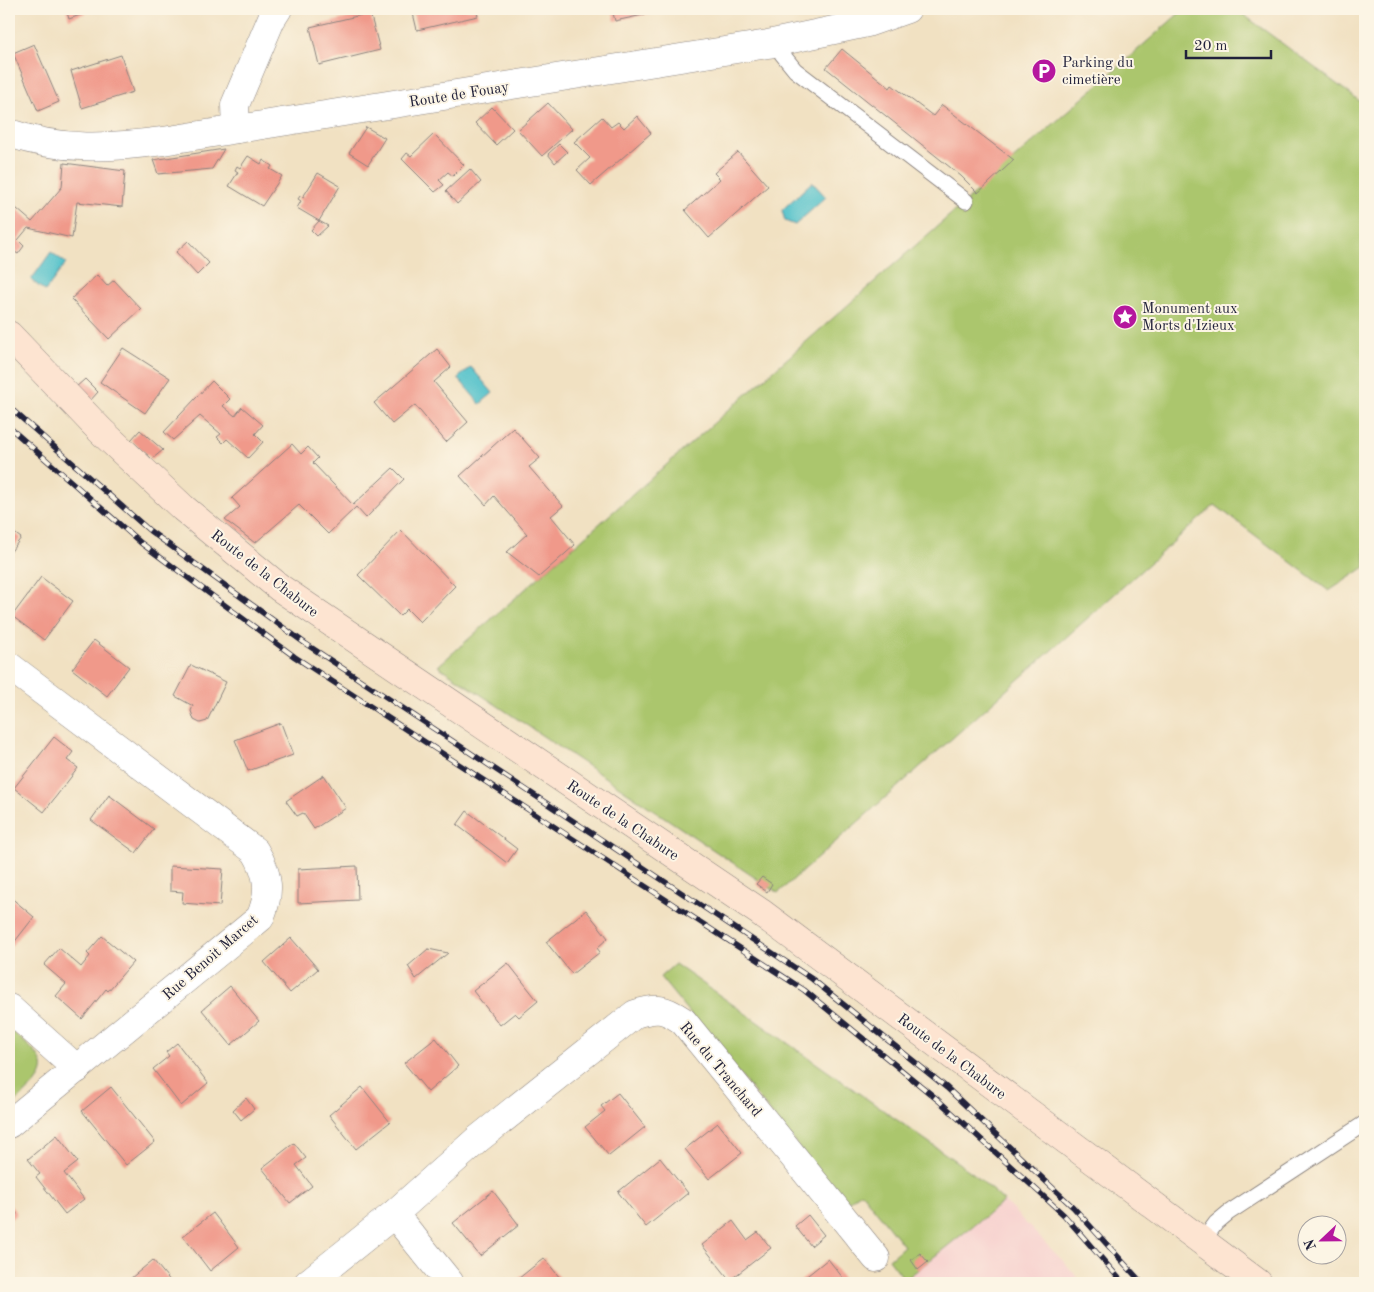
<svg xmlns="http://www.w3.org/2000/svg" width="1374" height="1292" font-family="'Old Standard TT',serif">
  <rect width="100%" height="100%" fill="#fcf5e5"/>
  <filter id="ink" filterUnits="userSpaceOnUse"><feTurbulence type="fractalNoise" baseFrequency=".02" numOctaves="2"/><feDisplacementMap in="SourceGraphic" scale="10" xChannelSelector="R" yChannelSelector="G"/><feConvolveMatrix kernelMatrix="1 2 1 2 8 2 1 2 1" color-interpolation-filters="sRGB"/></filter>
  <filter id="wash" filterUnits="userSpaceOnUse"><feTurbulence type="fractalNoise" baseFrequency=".0096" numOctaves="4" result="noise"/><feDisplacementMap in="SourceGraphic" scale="20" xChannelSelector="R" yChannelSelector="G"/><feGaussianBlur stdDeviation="1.12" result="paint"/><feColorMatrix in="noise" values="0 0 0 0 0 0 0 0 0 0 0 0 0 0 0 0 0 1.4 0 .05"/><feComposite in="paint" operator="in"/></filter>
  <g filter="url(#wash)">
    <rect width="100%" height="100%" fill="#f1e1c2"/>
    <path fill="#f7d0ce" d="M1004 1201 1066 1264 1082 1283H902Z"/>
    <g fill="#abc66d" stroke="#667454">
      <path d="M1184 9H1236L1365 105V567L1329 591 1215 505 778 893 438 666Z"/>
      <path d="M675 964 974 1174 1004 1201 905 1280 889 1259 904 1246 861 1192 845 1204 660 977Z"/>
      <path d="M9 1029C53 1065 54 1070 9 1107Z"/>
    </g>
    <g fill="#55c2cb" stroke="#3c7283">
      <path d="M812 182 826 197 795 225 785 221 782 210Z"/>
      <path d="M51 252 66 263 45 291 31 280Z"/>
      <path d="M471 367 493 393 480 404 458 378Z"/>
    </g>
    <g id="blocks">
      <g fill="#f0998a">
        <path d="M66 9H94V10L69 19Z"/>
        <path d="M412 9H476L478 16 417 30Z"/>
        <path d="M612 9H666V10L615 21Z"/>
        <path d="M370 13 380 50 319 65 310 27Z"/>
        <path d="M34 44 59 102 38 111 13 53Z"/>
        <path d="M842 49 890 88 892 85 933 116 942 105 1014 160 978 193 961 176 826 68Z"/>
        <path d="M121 55 133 92 82 108 71 71Z"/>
        <path d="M548 103 572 129 542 156 518 130Z"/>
        <path d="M492 107 513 129 496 145 475 123Z"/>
        <path d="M637 116 651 133 591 185 577 170 590 158 574 142 602 117 611 127 618 122 624 128Z"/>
        <path d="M366 127 385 138 368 165 349 153Z"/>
        <path d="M434 134 464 165 453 176 448 172 439 180 444 185 435 192 402 159 407 153 411 156Z"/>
        <path d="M559 144 567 152 555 163 548 154Z"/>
        <path d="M224 149 212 169 158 174 153 160Z"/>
        <path d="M738 152 768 186 709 238 685 210 720 179 714 173Z"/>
        <path d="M248 156 261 164 263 160 272 166 270 169 282 176 262 206 229 186 238 172 235 170 237 166 240 168Z"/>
        <path d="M64 163 125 171 122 207 77 202 72 238 28 228 18 240 24 246 18 254 10 249 9 202 32 222 62 187Z"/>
        <path d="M470 169 481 182 457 204 446 191Z"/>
        <path d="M318 173 340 186 319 221 297 208 301 201 298 199 300 196 303 197Z"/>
        <path d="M319 221 328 226 317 236 311 230Z"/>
        <path d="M188 241 209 263 197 275 176 252Z"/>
        <path d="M97 275 107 286 114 280 141 309 109 339 71 299Z"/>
        <path d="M123 348 170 378 145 413 100 382Z"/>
        <path d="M437 349 451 367 434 382 468 422 446 442 415 405 392 424 374 403Z"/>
        <path d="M85 379 98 392 89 402 75 388Z"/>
        <path d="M212 381 230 399 223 406 235 416 242 407 263 425 255 434 263 442 248 458 227 439 223 443 217 437 221 434 200 416 173 440 164 432Z"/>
        <path d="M513 428 540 458 529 467 563 506 551 516 575 545 539 577 507 552 527 534 494 496 486 505 460 476Z"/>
        <path d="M140 430 163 450 152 459 131 440Z"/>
        <path d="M292 444 301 454 308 447 318 458 313 463 353 505 393 468 404 479 366 518 356 507 328 534 299 505 255 543 225 520 240 507 232 498Z"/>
        <path d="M9 529 21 538 9 554Z"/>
        <path d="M401 530 455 586 420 622 407 609 400 616 358 575Z"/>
        <path d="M41 577 73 601 44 640 12 616Z"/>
        <path d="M94 640 129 667 107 696 72 669Z"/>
        <path d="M191 665 226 682 207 721 200 723 194 720 191 711 193 706 175 696Z"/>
        <path d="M281 723 293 755 248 771 235 740Z"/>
        <path d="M54 737 73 752 67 760 78 768 44 812 14 788Z"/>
        <path d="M324 775 346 808 314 829 303 813 297 816 286 801Z"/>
        <path d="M109 795 154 829 136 853 91 820Z"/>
        <path d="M467 811 517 849 507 863 457 825Z"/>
        <path d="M170 866 223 869 220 906 182 903 183 892 170 891Z"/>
        <path d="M357 866 358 900 298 903V869Z"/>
        <path d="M762 877 772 884 767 892 756 884Z"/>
        <path d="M9 896 34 917 9 949Z"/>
        <path d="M586 910 608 938 597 948 600 952 572 974 546 942Z"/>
        <path d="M102 936 133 962 108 991 106 989 82 1019 56 996 66 984 44 965 59 948 81 967 90 956 87 953Z"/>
        <path d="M291 938 318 969 290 993 264 962Z"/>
        <path d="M428 949 448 953 416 979 408 966Z"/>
        <path d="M508 963 538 1001 519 1017 515 1013 500 1025 473 991Z"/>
        <path d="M230 986 259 1021 231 1045 202 1010Z"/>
        <path d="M436 1038 458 1066 428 1092 404 1063Z"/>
        <path d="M177 1043 208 1083 181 1106 153 1069 169 1056 166 1052Z"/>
        <path d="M111 1087 155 1142 126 1165 82 1111Z"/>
        <path d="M362 1087 390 1122 356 1149 329 1115Z"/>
        <path d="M618 1093 645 1127 609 1156 585 1127 605 1111 601 1106Z"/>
        <path d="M246 1098 254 1109 241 1120 233 1110Z"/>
        <path d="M718 1123 742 1153 709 1179 685 1149Z"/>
        <path d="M57 1135 78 1162 64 1173 84 1199 65 1214 36 1177 40 1174 28 1159Z"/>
        <path d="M294 1143 306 1158 296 1165 312 1186 290 1203 262 1168Z"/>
        <path d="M660 1158 688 1193 646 1227 618 1192Z"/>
        <path d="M493 1191 519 1225 480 1256 453 1223Z"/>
        <path d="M9 1203 17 1214 9 1221Z"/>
        <path d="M213 1213 239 1247 210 1271 183 1236Z"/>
        <path d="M808 1215 824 1235 811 1246 795 1226Z"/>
        <path d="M733 1221 747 1240 758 1232 771 1248 730 1280 702 1245Z"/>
        <path d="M920 1253 928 1262 918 1270 911 1260Z"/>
        <path d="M544 1258 564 1283H513Z"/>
        <path d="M828 1259 847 1283H798Z"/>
        <path d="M153 1260 172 1283H125Z"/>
      </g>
    </g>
  </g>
  <g filter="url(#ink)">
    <use href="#blocks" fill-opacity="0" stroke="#8a827e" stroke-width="1"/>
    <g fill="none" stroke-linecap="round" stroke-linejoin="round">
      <defs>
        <g id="lane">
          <path d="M779 42 782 54 795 70 966 201"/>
          <path d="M1202 1242 1216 1223 1228 1213 1365 1123"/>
        </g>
        <g id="street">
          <path d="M236 129 235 105 271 20 278 9"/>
          <path d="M9 133C60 151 110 148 163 141L768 44 867 23 907 9"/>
          <path d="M9 666 255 851C269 874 271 893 260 918L9 1124"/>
          <path d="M9 1008 77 1069"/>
          <path d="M394 1214 450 1283"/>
          <path d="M308 1283 394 1214 478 1139 635 1014C657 1007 664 1008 683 1021L876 1258"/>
        </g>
        <path id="secondary" d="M9 335 100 430 183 508 280 588 760 912 1258 1283"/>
      </defs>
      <use href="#lane" stroke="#8a827e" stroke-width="17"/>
      <use href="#street" stroke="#8a827e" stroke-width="29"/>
      <use href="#secondary" stroke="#8a827e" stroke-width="29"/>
      <use href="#lane" stroke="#fff" stroke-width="15"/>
      <use href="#street" stroke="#fff" stroke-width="28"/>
      <use href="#secondary" stroke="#fde4d1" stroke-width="28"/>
      <defs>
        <g id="rail">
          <path d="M9 407 150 531 306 644 812 979 947 1088 1073 1207 1142 1283"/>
          <path d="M9 427 141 543 295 657 804 990 938 1100 1064 1215 1123 1283"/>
        </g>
      </defs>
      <use href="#rail" stroke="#22223b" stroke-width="5.5"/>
      <use href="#rail" stroke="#fcf5e5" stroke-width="4" stroke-dasharray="11" stroke-linecap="butt"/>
    </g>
  </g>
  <defs>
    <symbol id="parking-disc" viewBox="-11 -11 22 22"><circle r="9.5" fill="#b5179e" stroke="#fcf5e5"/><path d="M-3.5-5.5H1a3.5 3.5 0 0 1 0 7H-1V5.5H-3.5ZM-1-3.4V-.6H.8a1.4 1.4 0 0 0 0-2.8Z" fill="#fff"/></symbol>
    <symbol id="sight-disc" viewBox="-11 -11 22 22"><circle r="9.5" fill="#b5179e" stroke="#fcf5e5"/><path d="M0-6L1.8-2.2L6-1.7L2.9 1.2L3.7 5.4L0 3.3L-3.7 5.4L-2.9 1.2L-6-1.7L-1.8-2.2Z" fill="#fff"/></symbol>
  </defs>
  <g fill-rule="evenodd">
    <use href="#parking-disc" x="1030" y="57" width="28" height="28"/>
    <use href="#sight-disc" x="1111" y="303" width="28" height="28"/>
  </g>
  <g text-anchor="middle" stroke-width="4" stroke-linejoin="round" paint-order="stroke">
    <g font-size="15" fill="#22223b" stroke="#fcf5e5" text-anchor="start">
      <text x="1062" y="67">Parking du<tspan x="1062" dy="17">cimetière</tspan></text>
      <text x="1142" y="313">Monument aux<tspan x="1142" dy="17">Morts d'Izieux</tspan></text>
    </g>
    <g font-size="15" fill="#22223b" stroke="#fcf5e5">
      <text transform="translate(459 94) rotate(-9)" y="5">Route de Fouay</text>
      <text transform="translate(265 573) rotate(38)" y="5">Route de la Chabure</text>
      <text transform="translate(623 820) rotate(34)" y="5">Route de la Chabure</text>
      <text transform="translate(210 957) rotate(-41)" y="5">Rue Benoit Marcet</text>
      <text transform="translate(952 1056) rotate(37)" y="5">Route de la Chabure</text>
      <text transform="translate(721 1069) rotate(50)" y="5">Rue du Tranchard</text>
    </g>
  </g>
  <rect width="1374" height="1292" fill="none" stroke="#fcf5e5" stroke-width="30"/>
  <g transform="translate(1322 1240) rotate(248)"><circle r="24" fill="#fcf5e5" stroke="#a5a1a1"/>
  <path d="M0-4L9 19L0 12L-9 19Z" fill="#b5179e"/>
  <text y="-8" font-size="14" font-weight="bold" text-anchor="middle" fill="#22223b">N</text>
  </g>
  <path d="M1186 50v8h85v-8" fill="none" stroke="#22223b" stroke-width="2.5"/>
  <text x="1194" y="50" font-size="15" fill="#22223b" stroke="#fcf5e5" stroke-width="4" paint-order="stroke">20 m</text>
</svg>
